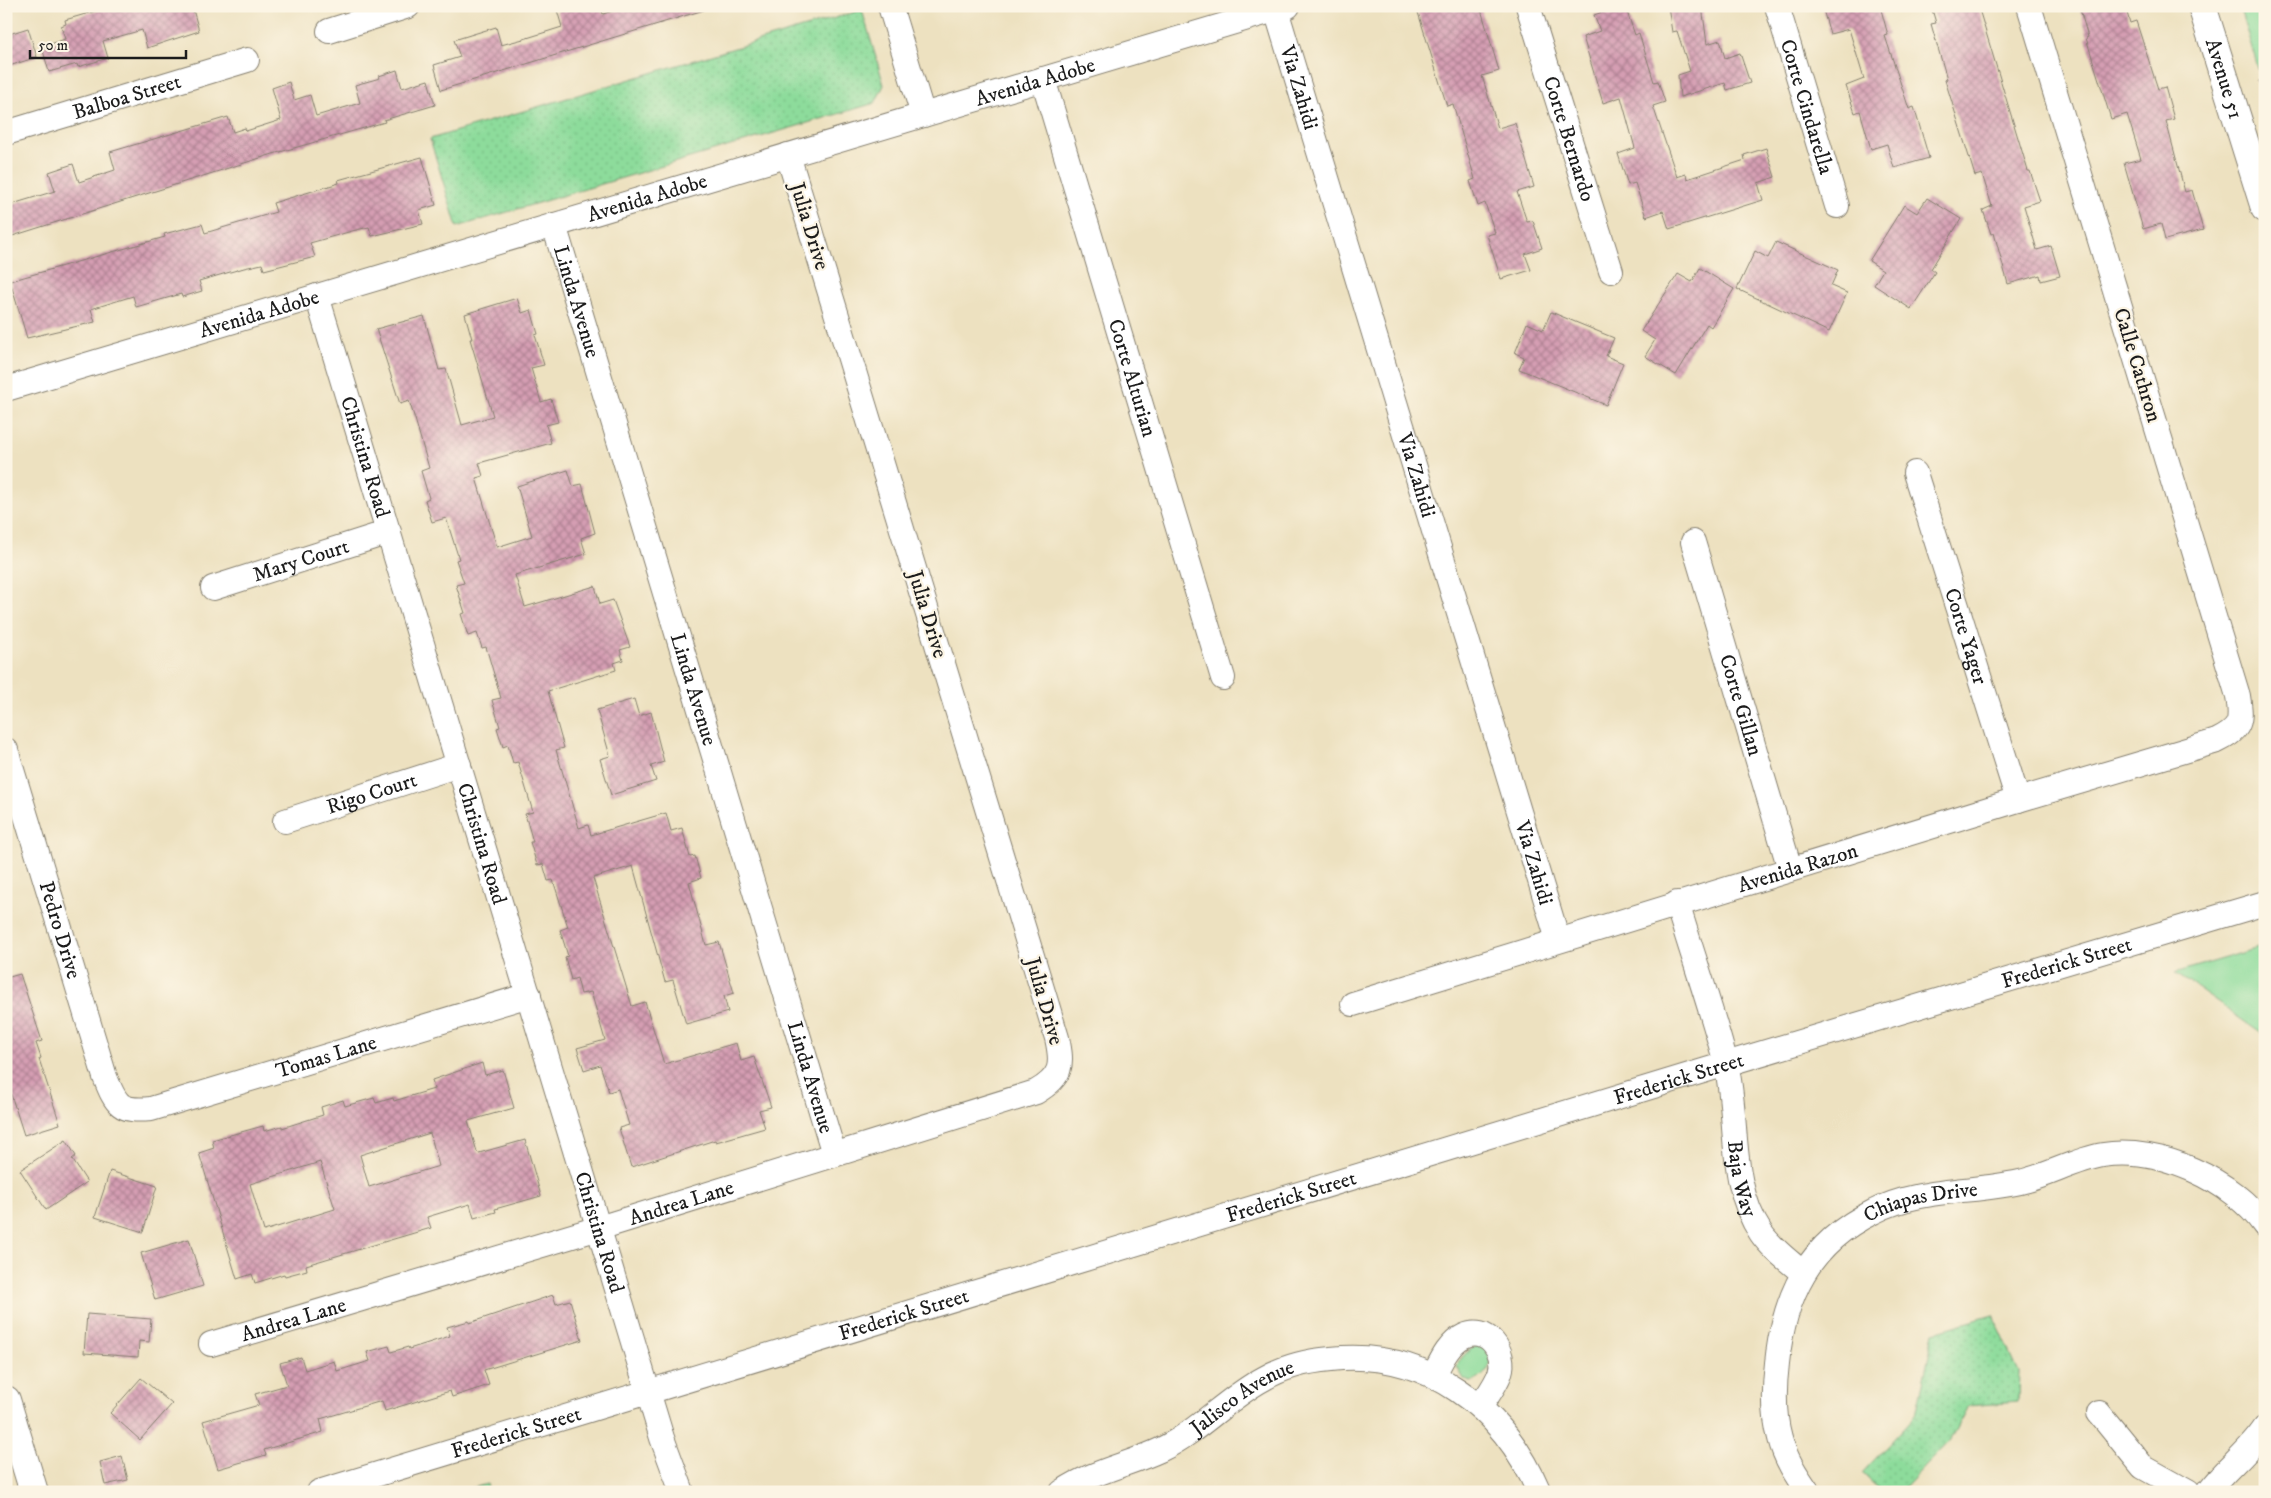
<svg xmlns="http://www.w3.org/2000/svg" width="2271" height="1498" font-family="'IM FELL DW Pica',serif">
  <defs>
    <pattern id="park-dots" width="8" height="8" patternUnits="userSpaceOnUse" patternTransform="scale(1.25)"><rect width="8" height="8" fill="#8ddc9b"/><path d="M2 2h.1M6 6h.1" fill="none" stroke="#79bc85" stroke-width="1.8" stroke-linecap="round"/></pattern>
    <pattern id="building-cross-hatch" width="8" height="8" patternUnits="userSpaceOnUse" patternTransform="scale(1.25)"><rect width="8" height="8" fill="#d59eb3"/><path d="M0 0l8 8M0 8l8-8" fill="none" stroke="#ac8091"/></pattern>
  </defs>
  <rect width="100%" height="100%" fill="#fcf5e5"/>
  <filter id="ink" filterUnits="userSpaceOnUse"><feTurbulence type="fractalNoise" baseFrequency=".02" numOctaves="2"/><feDisplacementMap in="SourceGraphic" scale="10" xChannelSelector="R" yChannelSelector="G"/><feConvolveMatrix kernelMatrix="1 2 1 2 8 2 1 2 1" color-interpolation-filters="sRGB"/></filter>
  <filter id="wash" filterUnits="userSpaceOnUse"><feTurbulence type="fractalNoise" baseFrequency=".0096" numOctaves="4" result="noise"/><feDisplacementMap in="SourceGraphic" scale="20" xChannelSelector="R" yChannelSelector="G"/><feGaussianBlur stdDeviation="1.12" result="paint"/><feColorMatrix in="noise" values="0 0 0 0 0 0 0 0 0 0 0 0 0 0 0 0 0 1.4 0 .05"/><feComposite in="paint" operator="in"/></filter>
  <g filter="url(#wash)">
    <rect width="100%" height="100%" fill="#ede1c0"/>
    <g fill="#8ddc9b" stroke="#547c5c">
      <path d="M2239 6H2265V90Z"/>
      <path d="M2265 946V1036L2175 973Z"/>
      <path d="M1480 1345 1486 1348 1491 1361C1488 1371 1481 1380 1471 1382L1464 1379 1457 1367C1459 1358 1471 1347 1480 1345Z"/>
      <path d="M487 1484 489 1492H459Z"/>
    </g>
    <g fill="url(#park-dots)" stroke="#547c5c">
      <path d="M862 10 884 85 875 103 457 227 430 139Z"/>
      <path d="M1993 1315 2019 1372 2018 1402 1968 1406 1950 1440 1900 1492H1882L1862 1473 1916 1415 1934 1332Z"/>
    </g>
    <g id="blocks">
      <g fill="url(#building-cross-hatch)" fill-rule="evenodd">
        <path d="M113 6H192L199 31 147 48 142 30 103 41 108 58 78 67 77 64 49 72 42 47 65 39 61 26 66 24 65 20Z"/>
        <path d="M569 6H600L603 14 629 6H703L704 10 441 90 434 65 460 57 454 40 496 27 501 45 527 38 562 27 557 10Z"/>
        <path d="M1416 6H1480L1499 71 1482 76 1498 128 1515 123 1534 187 1517 192 1527 222 1533 221 1542 248 1525 254 1531 270 1501 279 1487 235 1495 233 1485 203 1478 206 1470 181 1475 179 1453 104 1447 106Z"/>
        <path d="M1620 6H1625L1635 35 1639 33 1654 82 1658 81 1665 102 1653 106 1677 177 1686 174 1687 179 1745 160 1744 155 1766 148 1775 177 1758 183 1763 200 1669 229 1663 211 1646 217 1635 183 1628 185 1618 154 1635 148 1621 97 1603 103 1583 37 1600 31 1594 15Z"/>
        <path d="M1668 6H1702L1707 44 1720 40 1725 58 1740 53 1750 83 1727 90 1725 83 1680 97 1678 75 1690 71 1677 31 1672 32Z"/>
        <path d="M1822 6H1880L1888 35 1885 36 1909 109 1914 107 1929 158 1894 168 1887 144 1871 149 1860 111 1855 113 1846 86 1864 79 1849 29 1830 34Z"/>
        <path d="M1931 6H1978L2028 171H2030L2040 201 2024 206 2037 250 2051 246 2060 276 2041 281 2040 275 2008 284 1994 233 1991 234 1983 210 1992 206 1982 174 1975 176 1945 80 1947 79 1931 24 1936 23Z"/>
        <path d="M2079 6H2125L2130 23 2136 21 2158 89 2165 87 2174 119 2166 121 2185 192 2192 190 2203 230 2165 240 2161 224 2143 229 2124 163 2141 159 2127 114 2111 119 2086 38 2088 37Z"/>
        <path d="M28 28 37 57 6 67V35Z"/>
        <path d="M397 70 402 88 428 80 435 105 384 120 385 122 273 154 6 238V206L55 191 49 172 73 164 79 182 115 170 110 152 228 117 233 132 245 128 246 131 281 120 272 88 289 82 294 100 310 95 316 116 360 103 355 85 380 78 379 76Z"/>
        <path d="M422 157 436 205 419 210 423 224 372 236 369 227 352 231 310 243 315 257 264 270 262 264 244 268 199 281 202 291 182 297 181 294 136 307 133 296 91 309 95 322 27 338 10 281 165 237 164 234 202 224 205 233 276 212 273 203 339 183 338 180Z"/>
        <path d="M1927 198 1961 219 1931 269 1935 272 1911 309 1874 285 1883 270 1869 261 1904 205 1917 213Z"/>
        <path d="M1776 242 1838 270 1831 286 1847 293 1829 332 1737 289 1755 251 1768 258Z"/>
        <path d="M1700 268 1734 289 1711 327 1707 324 1676 375 1645 356 1655 340 1641 331 1678 274 1692 282Z"/>
        <path d="M517 298 522 313 531 310 538 334 535 335 544 365 531 368 541 402 551 399 558 422 546 425 551 443 479 463 483 476 476 478 497 547 532 536 517 486 568 470 573 486 582 484 595 533 581 538 586 554 515 575 525 607 595 586 600 604 613 600 630 647 620 650 623 660 614 663 616 670 548 691 564 748 556 750 579 828 588 825 591 835 666 813 671 831 682 828 690 857 695 856 701 878 689 882 706 945 719 942 734 993 724 996 728 1012 686 1024 673 980 665 982 633 866 593 878 632 1006 645 1002 664 1064 736 1043 741 1061 754 1057 771 1107 759 1110 765 1128 716 1142 715 1140 631 1167 619 1128 629 1125 618 1089 609 1092 600 1065 584 1070 577 1048 605 1040 591 992 581 994 577 978 571 980 565 957 568 956 560 930 568 927 553 880 548 881 543 864 537 865 530 842H533L525 814 533 812 518 762 513 763 508 745 503 747 497 728 500 727 492 700 501 698 486 647 482 648 477 633 468 636 461 614 465 613 456 585 464 583 456 560 459 559 446 518 432 522 425 500 429 498 421 471 429 468 415 419 409 401 400 404 376 329 424 316 439 370 446 369 462 425 493 416 470 339H472L465 314Z"/>
        <path d="M1551 312 1614 338 1606 356 1623 363 1606 405 1519 369 1524 357 1515 353 1527 323 1543 330Z"/>
        <path d="M634 699 639 716 651 712 664 762 651 766 656 781 611 795 600 759 610 756 597 710Z"/>
        <path d="M20 974 42 1041 36 1043 41 1058 39 1059 60 1124 24 1135 6 1079V978Z"/>
        <path d="M482 1063 485 1075 503 1070 514 1108 468 1121 477 1152 479 1153 525 1140 541 1196 495 1209 496 1212 474 1218 470 1204 427 1217 431 1228 306 1265 307 1270 285 1276 284 1274 255 1283 252 1274 237 1279 199 1153 214 1148 212 1140 263 1126 264 1131 282 1126V1128L323 1115 321 1107 343 1100 345 1106 374 1098 376 1103 393 1098 394 1101 434 1089 432 1080ZM430 1133 439 1166 369 1187 360 1155ZM320 1162 335 1209 264 1231 250 1184Z"/>
        <path d="M66 1140 76 1156 72 1159 87 1182 46 1210 20 1170Z"/>
        <path d="M110 1171 157 1186 143 1232 95 1217Z"/>
        <path d="M189 1239 203 1286 155 1300 141 1253Z"/>
        <path d="M553 1295 556 1304 570 1300 582 1340 484 1370 489 1385 452 1397 450 1391 385 1411 382 1401 320 1419 323 1432 264 1450 266 1455 218 1469 203 1421 259 1405 255 1394 287 1385 280 1363 301 1357 305 1370 334 1361 337 1371 370 1361 367 1352 389 1346 391 1352 408 1347 409 1349 450 1336 447 1327 469 1321V1323Z"/>
        <path d="M87 1314 151 1319 149 1342 139 1341 138 1357 84 1353Z"/>
        <path d="M141 1378 172 1404 140 1440 110 1413Z"/>
        <path d="M122 1456 128 1480 105 1485 100 1462Z"/>
      </g>
    </g>
  </g>
  <g filter="url(#ink)">
    <use href="#blocks" fill-opacity="0" stroke="#847e6e" stroke-width="1"/>
    <g fill="none" stroke-linecap="round" stroke-linejoin="round">
      <defs>
        <g id="minor">
          <path d="M890 6 923 115"/>
          <path id="s1" d="M1528 6 1611 271"/>
          <path id="s2" d="M1777 6 1837 206"/>
          <path id="s3" d="M1276 10 1558 940"/>
          <path d="M329 31 408 6"/>
          <path id="s4" d="M1043 79 1223 678"/>
          <path id="s5" d="M6 133 247 60"/>
          <path id="s6" d="M554 225 834 1154"/>
          <path id="s7" d="M317 296 662 1438 682 1492"/>
          <path id="s8" d="M6 389 1288 6"/>
          <path id="s9" d="M1915 473 2018 800"/>
          <path id="s10" d="M1693 542 1790 869"/>
          <path id="s11" d="M213 588 389 532"/>
          <path id="s12" d="M6 750 105 1077C116 1105 120 1112 151 1109L529 995"/>
          <path id="s13" d="M285 821 459 765"/>
          <path id="s14" d="M1677 903C1693 957 1712 1010 1726 1064 1739 1119 1728 1184 1761 1233 1772 1249 1789 1261 1803 1273"/>
          <path id="s15" d="M1353 1004 2018 800 2217 741C2241 729 2242 722 2238 696L2029 6"/>
          <path id="s16" d="M211 1344 599 1228 1036 1092C1062 1077 1063 1065 1057 1038L788 155"/>
          <path d="M1434 1375C1441 1361 1449 1343 1464 1336 1487 1325 1507 1352 1500 1373 1496 1385 1487 1396 1480 1407"/>
          <path d="M2099 1413 2143 1467 2188 1492"/>
          <path id="s17" d="M319 1492 1726 1064 2265 903"/>
          <path id="s18" d="M1062 1492C1093 1471 1128 1465 1160 1450 1198 1432 1226 1399 1263 1379 1283 1367 1308 1361 1331 1359 1426 1349 1503 1407 1539 1492"/>
          <path id="s19" d="M1808 1492C1796 1475 1785 1458 1780 1438 1773 1414 1774 1388 1777 1363 1784 1295 1809 1243 1873 1212 1919 1188 1970 1193 2020 1182 2048 1176 2074 1160 2103 1155 2159 1146 2233 1180 2265 1226"/>
          <path d="M2208 1492C2225 1469 2249 1452 2265 1428"/>
        </g>
        <g id="tertiary">
          <path id="s20" d="M2202 6 2265 208"/>
        </g>
        <path id="secondary" d="M6 1400 34 1492"/>
      </defs>
      <use href="#minor" stroke="#847e6e" stroke-width="26"/>
      <use href="#tertiary" stroke="#847e6e" stroke-width="30"/>
      <use href="#secondary" stroke="#847e6e" stroke-width="30"/>
      <path stroke="#847e6e" stroke-width="3" stroke-dasharray="4 4" stroke-linecap="butt" d="M2259 82 2265 80"/>
      <use href="#minor" stroke="#fff" stroke-width="24"/>
      <use href="#tertiary" stroke="#fff" stroke-width="28"/>
      <use href="#secondary" stroke="#fff" stroke-width="28"/>
    </g>
  </g>
  <g text-anchor="middle" stroke-width="4.5" stroke-linejoin="round" paint-order="stroke">
    <g font-size="21" fill="#1c1c1c" stroke="#fcf5e5">
      <text dy="7" stroke="none"><textPath href="#s20" startOffset="76">Avenue 51</textPath></text>
      <text dy="7" stroke="none"><textPath href="#s8" startOffset="1074">Avenida Adobe</textPath></text>
      <text dy="7" stroke="none"><textPath href="#s3" startOffset="81">Via Zahidi</textPath></text>
      <text dy="7" stroke="none"><textPath href="#s5" startOffset="126">Balboa Street</textPath></text>
      <text dy="7" stroke="none"><textPath href="#s2" startOffset="105">Corte Cindarella</textPath></text>
      <text dy="7" stroke="none"><textPath href="#s1" startOffset="139">Corte Bernardo</textPath></text>
      <text dy="7" stroke="none"><textPath href="#s8" startOffset="669">Avenida Adobe</textPath></text>
      <text transform="translate(810 226) rotate(73)" y="7">Julia Drive</text>
      <text dy="7" stroke="none"><textPath href="#s6" startOffset="80">Linda Avenue</textPath></text>
      <text dy="7" stroke="none"><textPath href="#s8" startOffset="264">Avenida Adobe</textPath></text>
      <text transform="translate(2138 365) rotate(73)" y="7">Calle Cathron</text>
      <text dy="7" stroke="none"><textPath href="#s4" startOffset="312">Corte Alturian</textPath></text>
      <text dy="7" stroke="none"><textPath href="#s7" startOffset="168">Christina Road</textPath></text>
      <text dy="7" stroke="none"><textPath href="#s3" startOffset="486">Via Zahidi</textPath></text>
      <text dy="7" stroke="none"><textPath href="#s11" startOffset="92">Mary Court</textPath></text>
      <text transform="translate(928 614) rotate(73)" y="7">Julia Drive</text>
      <text dy="7" stroke="none"><textPath href="#s9" startOffset="171">Corte Yager</textPath></text>
      <text dy="7" stroke="none"><textPath href="#s6" startOffset="485">Linda Avenue</textPath></text>
      <text dy="7" stroke="none"><textPath href="#s10" startOffset="170">Corte Gillan</textPath></text>
      <text dy="7" stroke="none"><textPath href="#s13" startOffset="91">Rigo Court</textPath></text>
      <text dy="7" stroke="none"><textPath href="#s7" startOffset="572">Christina Road</textPath></text>
      <text dy="7" stroke="none"><textPath href="#s3" startOffset="891">Via Zahidi</textPath></text>
      <text dy="7" stroke="none"><textPath href="#s15" startOffset="465">Avenida Razon</textPath></text>
      <text dy="7" stroke="none"><textPath href="#s12" startOffset="188">Pedro Drive</textPath></text>
      <text dy="7" stroke="none"><textPath href="#s17" startOffset="1826">Frederick Street</textPath></text>
      <text transform="translate(1045 1001) rotate(74)" y="7">Julia Drive</text>
      <text dy="7" stroke="none"><textPath href="#s12" startOffset="588">Tomas Lane</textPath></text>
      <text dy="7" stroke="none"><textPath href="#s6" startOffset="890">Linda Avenue</textPath></text>
      <text dy="7" stroke="none"><textPath href="#s17" startOffset="1421">Frederick Street</textPath></text>
      <text dy="7" stroke="none"><textPath href="#s14" startOffset="284">Baja Way</textPath></text>
      <text dy="7" stroke="none"><textPath href="#s17" startOffset="1016">Frederick Street</textPath></text>
      <text dy="7" stroke="none"><textPath href="#s16" startOffset="491">Andrea Lane</textPath></text>
      <text dy="7" stroke="none"><textPath href="#s19" startOffset="374">Chiapas Drive</textPath></text>
      <text dy="7" stroke="none"><textPath href="#s7" startOffset="978">Christina Road</textPath></text>
      <text dy="7" stroke="none"><textPath href="#s17" startOffset="611">Frederick Street</textPath></text>
      <text dy="7" stroke="none"><textPath href="#s16" startOffset="86">Andrea Lane</textPath></text>
      <text dy="7" stroke="none"><textPath href="#s18" startOffset="205">Jalisco Avenue</textPath></text>
      <text dy="7" stroke="none"><textPath href="#s17" startOffset="206">Frederick Street</textPath></text>
    </g>
  </g>
  <rect width="2271" height="1498" fill="none" stroke="#fcf5e5" stroke-width="25"/>
  <path d="M30 50v8h156v-8" fill="none" stroke="#1c1c1c" stroke-width="2.5"/>
  <text x="38" y="50" font-size="15" fill="#1c1c1c" stroke="#fcf5e5" stroke-width="4" paint-order="stroke">50 m</text>
</svg>
